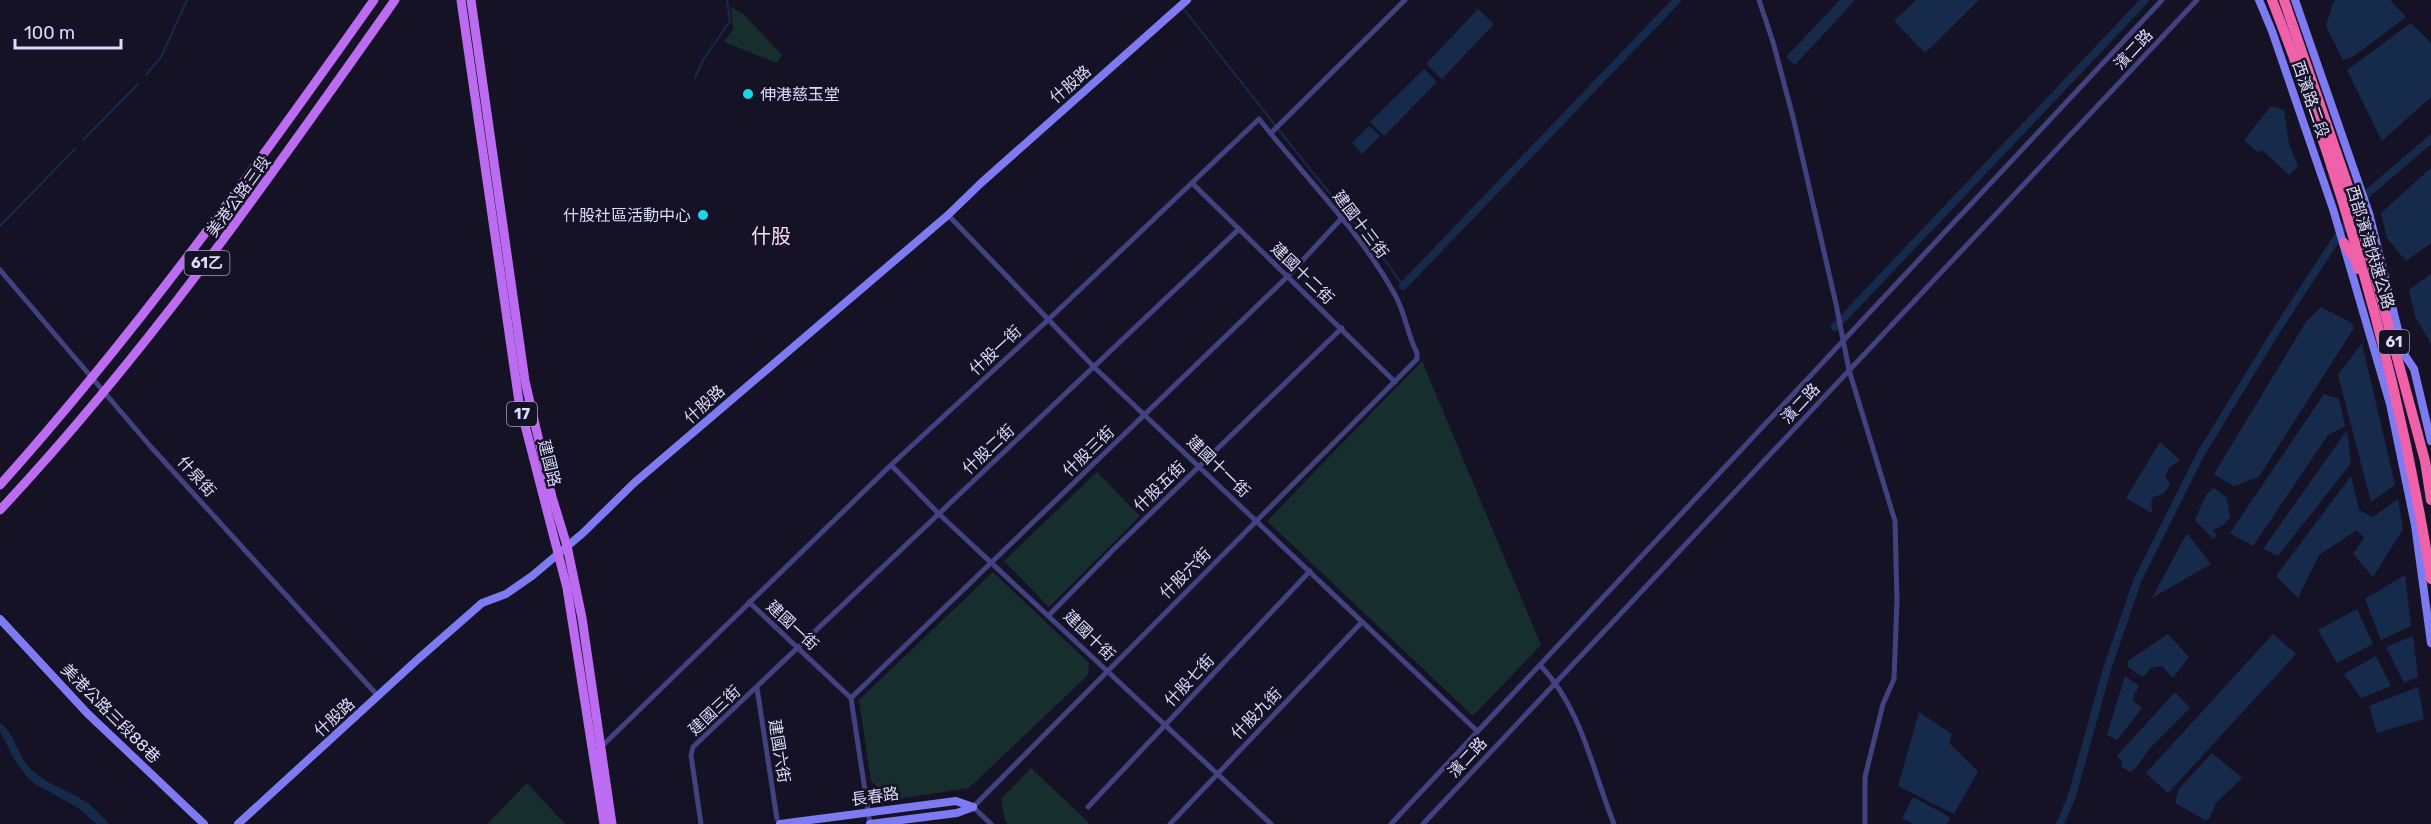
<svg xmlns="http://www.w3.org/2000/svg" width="2431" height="824" font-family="Rubik,'Noto Sans TC',sans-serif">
  <rect width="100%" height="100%" fill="#151226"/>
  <g fill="#162f2e">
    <path d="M731 7 743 14 782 55 777 63 724 42 733 29Z"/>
    <path d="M1422 361 1541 645 1473 716 1267 521Z"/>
    <path d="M1097 472 1140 516 1049 607 1004 561Z"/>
    <path d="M993 572 1089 663 1088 675 969 788 891 800 871 781 859 700Z"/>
    <path d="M1031 768 1090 824H1008L1005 821 1001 799Z"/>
    <path d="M527 783 565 824H487Z"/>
  </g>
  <g fill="#162b4c">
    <path d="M1840 0H1855L1795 65 1786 57Z"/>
    <path d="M1916 0H1979L1925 53 1894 21Z"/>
    <path d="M2336 0H2390L2406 17 2354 56 2343 60 2326 26 2333 3Z"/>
    <path d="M1478 9 1494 24 1442 79 1426 64Z"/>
    <path d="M2411 23 2431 43V97L2382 141 2347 70Z"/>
    <path d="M1424 69 1437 82 1384 136 1370 122Z"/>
    <path d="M2271 106 2284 110 2289 144 2298 166 2289 175 2262 150 2257 152 2244 140Z"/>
    <path d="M1369 126 1380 136 1362 154 1352 143Z"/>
    <path d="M2431 168V243L2406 261 2387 238 2381 213Z"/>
    <path d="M2431 274V344L2415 316 2409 290Z"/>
    <path d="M2321 307 2352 323 2354 328 2258 478C2248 479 2242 485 2233 486L2214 474 2306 322Z"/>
    <path d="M2362 343 2395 485 2371 502 2338 375Z"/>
    <path d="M2324 394 2339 399 2345 426 2328 435 2253 546 2230 533Z"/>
    <path d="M2347 430 2351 463 2278 556 2263 549Z"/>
    <path d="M2160 442 2180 460 2169 468 2165 476 2170 485 2163 494 2153 497 2151 503 2153 514 2126 498Z"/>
    <path d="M2351 476 2359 510 2373 517 2398 499 2403 529 2373 577 2353 554 2364 538 2357 530 2319 555 2298 598 2276 576Z"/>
    <path d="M2214 488 2227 498 2230 517 2225 524 2213 530 2217 536 2213 539 2195 520 2206 495Z"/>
    <path d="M2187 533 2211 564 2152 598Z"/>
    <path d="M2405 575 2411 626 2381 640 2365 599Z"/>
    <path d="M2357 609 2373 644 2337 663 2318 630Z"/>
    <path d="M2168 634 2189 657 2173 678 2162 666 2151 668 2143 677 2128 667V661Z"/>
    <path d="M2273 634 2296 654 2168 793 2146 773Z"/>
    <path d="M2413 636 2418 677 2404 683 2386 647Z"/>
    <path d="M2376 656 2391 686 2361 698 2344 674Z"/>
    <path d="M2125 676 2139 686 2134 694 2133 701 2142 708 2117 740 2107 735Z"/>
    <path d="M2418 687 2424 719 2377 733 2369 706Z"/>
    <path d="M2175 692 2190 708 2149 749 2136 768 2130 772 2121 766 2122 761 2117 756Z"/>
    <path d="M1919 712 1952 734 1949 743 1978 771 1954 814 1898 786Z"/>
    <path d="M0 723C14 732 17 753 28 766 45 785 69 790 89 804 96 810 103 818 109 824H97L77 807 35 784 28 778 14 759 0 731Z"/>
    <path d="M2212 753 2242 778 2216 803 2209 819 2205 820 2175 803 2179 789Z"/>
    <path d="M1913 797 1950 817 1947 824H1913L1902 818Z"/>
  </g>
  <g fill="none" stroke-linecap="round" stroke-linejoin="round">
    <g stroke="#162b4c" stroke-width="2">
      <path d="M1182 7 1309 168 1388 264 1403 286"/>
      <path d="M146 75 161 57 187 0"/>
      <path d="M695 78 703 60 730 21 727 0"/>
      <path d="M83 140 138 84"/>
      <path d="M0 226 75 149"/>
    </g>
    <g stroke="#162b4c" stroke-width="8">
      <path d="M2362 201 2369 192 2431 139"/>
      <path d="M1403 286 1677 0"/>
      <path d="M1835 327 2145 0"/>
      <path d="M2060 824 2072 796 2107 669 2138 579 2200 455 2278 328 2350 218"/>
    </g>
    <g stroke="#434280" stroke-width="5">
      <path d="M1759 0 1773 42 1793 117 1836 304 1849 370 1895 521 1897 600 1894 679 1883 704 1865 777V824"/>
      <path d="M1271 133 1405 0"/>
      <path d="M1192 183 1395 382"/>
      <path d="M948 215 1094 367 1477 731"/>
      <path d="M0 270 151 447 378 696"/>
      <path d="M891 465 939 514 1271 824"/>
      <path d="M749 602 851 698 870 824"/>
      <path d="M1049 615 1115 548 1342 328"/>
      <path d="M1540 665C1582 709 1592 769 1614 824"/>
      <path d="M757 688 777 819"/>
      <path d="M851 698 1287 277 1341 219"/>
      <path d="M601 747 891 465 1049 319 1259 119C1303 175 1359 230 1394 293 1405 311 1407 334 1417 353V359L973 807 991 824"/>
      <path d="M1088 807 1310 571"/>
      <path d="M701 824 691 755 693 747 1239 229"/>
      <path d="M1170 824 1362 622"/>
      <path d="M1391 824 2162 0"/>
      <path d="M1423 824 2197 0"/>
    </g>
    <g stroke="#7c7bf2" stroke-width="8">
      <path d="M2259 0 2272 31 2333 209 2390 404 2415 525 2431 643"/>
      <path d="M2295 0 2369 213 2404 354 2414 369 2431 441"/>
      <path d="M0 619 87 713 204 824"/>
      <path d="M238 824 417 660 482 603 506 594 532 576 583 533 634 483 948 215 980 184 1187 0"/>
      <path d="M780 824 956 801 973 807"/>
      <path d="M870 824 957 813 973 807"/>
    </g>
    <g stroke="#bc6cf0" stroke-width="9">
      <path d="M461 0 519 402 567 588 604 824"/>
      <path d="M471 0 525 381 552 497 567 546 582 618 612 824"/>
      <path d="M0 485C137 332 256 167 374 0"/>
      <path d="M0 510C148 352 271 176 395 0"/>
    </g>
    <g stroke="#ef61a8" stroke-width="10">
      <path d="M2272 0C2346 189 2399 379 2431 579"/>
      <path d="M2284 0 2361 224 2425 461 2431 500"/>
      <path d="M2344 243 2356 261 2358 269"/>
    </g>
  </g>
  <g fill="#1ad7e8" stroke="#151226" stroke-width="2">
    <circle cx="748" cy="94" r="6"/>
    <circle cx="703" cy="215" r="6"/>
  </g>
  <g text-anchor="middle" stroke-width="5" stroke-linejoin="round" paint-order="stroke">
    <g fill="#151226" stroke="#a19ebb" stroke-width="1.5">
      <rect x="184.5" y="251" width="45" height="24" rx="4.5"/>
      <rect x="2379" y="330" width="30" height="24" rx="4.5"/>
      <rect x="507" y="402" width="30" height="24" rx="4.5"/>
    </g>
    <g font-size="15" font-weight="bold" fill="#dddafb">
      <text x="207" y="268">61乙</text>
      <text x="2394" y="347">61</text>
      <text x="522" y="419">17</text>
    </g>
    <g font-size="16" fill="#dddafb" stroke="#151226">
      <text transform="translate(2133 49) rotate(-47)" y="6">濱二路</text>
      <text transform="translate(1070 84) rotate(-41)" y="6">什股路</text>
      <text transform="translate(2311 99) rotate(71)" y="6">西濱路二段</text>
      <text transform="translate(238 196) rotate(-54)" y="6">美港公路三段</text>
      <text transform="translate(1361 224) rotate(53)" y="6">建國十三街</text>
      <text transform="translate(2371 247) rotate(73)" y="6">西部濱海快速公路</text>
      <text transform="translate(1303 273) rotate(44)" y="6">建國十二街</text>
      <text transform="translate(995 350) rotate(-43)" y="6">什股一街</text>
      <text transform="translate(1800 403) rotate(-47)" y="6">濱二路</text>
      <text transform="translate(704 404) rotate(-42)" y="6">什股路</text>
      <text transform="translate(988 449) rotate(-43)" y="6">什股二街</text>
      <text transform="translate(1088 451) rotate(-44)" y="6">什股三街</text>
      <text transform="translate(550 463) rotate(76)" y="6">建國路</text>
      <text transform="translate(1219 466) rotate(44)" y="6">建國十一街</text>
      <text transform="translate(197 476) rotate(48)" y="6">什泉街</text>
      <text transform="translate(1159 486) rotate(-44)" y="6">什股五街</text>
      <text transform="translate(1185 573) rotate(-45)" y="6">什股六街</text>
      <text transform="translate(793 625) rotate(43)" y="6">建國一街</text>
      <text transform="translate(1090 635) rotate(44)" y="6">建國十街</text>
      <text transform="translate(1189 680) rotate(-47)" y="6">什股七街</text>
      <text transform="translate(714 710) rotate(-43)" y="6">建國三街</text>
      <text transform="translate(111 713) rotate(45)" y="6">美港公路三段88巷</text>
      <text transform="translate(1256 713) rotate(-46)" y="6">什股九街</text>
      <text transform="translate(334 717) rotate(-43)" y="6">什股路</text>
      <text transform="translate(780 751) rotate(81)" y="6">建國六街</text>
      <text transform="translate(1467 757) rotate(-47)" y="6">濱二路</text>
      <text transform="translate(875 796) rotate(-8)" y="6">長春路</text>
    </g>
    <g font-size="16" fill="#dddafb" stroke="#151226" text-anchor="start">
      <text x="760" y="100">伸港慈玉堂</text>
      <text x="691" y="221" text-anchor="end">什股社區活動中心</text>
    </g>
    <g font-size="20" fill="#fbdcf1" stroke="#151226">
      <text x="771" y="243">什股</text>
    </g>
  </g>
  <path d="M15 39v9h106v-9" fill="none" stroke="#dddafb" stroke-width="3"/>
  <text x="24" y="39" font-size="18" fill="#dddafb" stroke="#151226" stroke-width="4.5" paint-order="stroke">100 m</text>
</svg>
